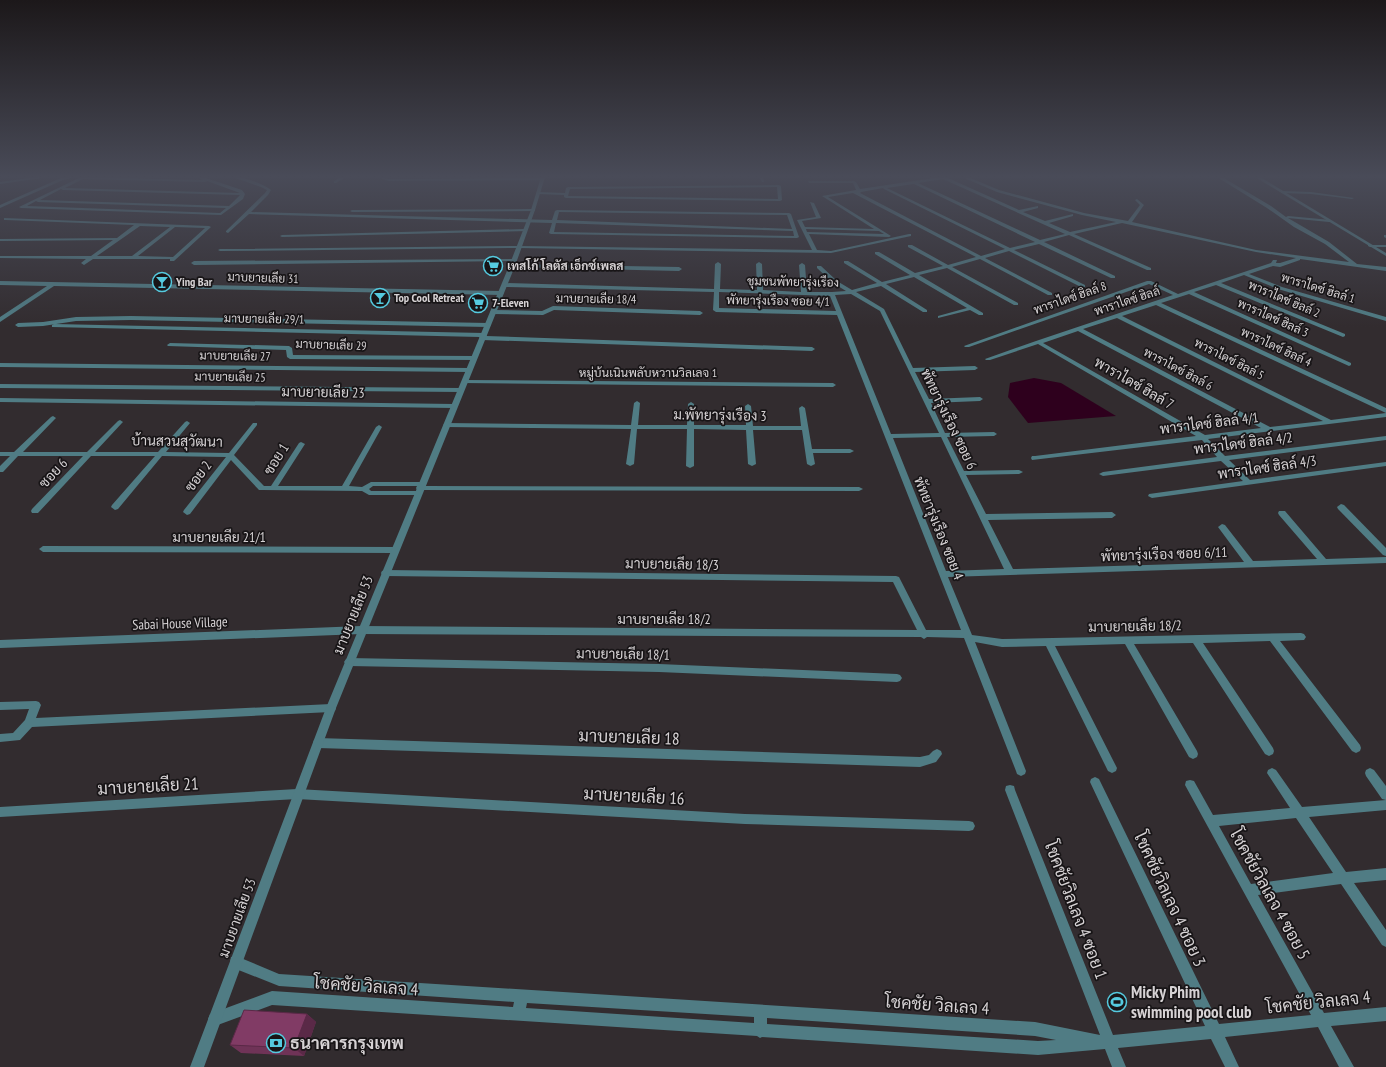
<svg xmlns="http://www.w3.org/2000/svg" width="1386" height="1067" font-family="'PT Sans Narrow',Sarabun,sans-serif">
  <rect width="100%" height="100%" fill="#322c2f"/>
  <path fill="#2e001d" d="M1034 378 1061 383 1116 416 1028 423 1008 397 1010 383Z"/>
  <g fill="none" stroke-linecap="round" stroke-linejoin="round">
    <g fill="#507c84" fill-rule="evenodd">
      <path d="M36 177H49L0 184V182Z"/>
      <path d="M66 177H75L63 180 0 208V205L61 178Z"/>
      <path d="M81 177 203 180 197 177H203L242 190 245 194 243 199 221 215 21 208 19 207ZM83 179 205 182 207 181 240 193 65 188ZM61 189 63 190 240 195 229 206 40 200ZM36 201 38 202 226 208 220 213 27 206Z"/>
      <path d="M233 177C245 177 262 183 271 190L268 195 251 212 552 220 555 211 557 210 789 213 791 214 799 237 797 238 551 234 549 233 552 223 249 214 228 233 226 232V231L265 193 267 190 261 187ZM559 212 787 215 792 229 557 220ZM556 223 793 231 794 236 554 232Z"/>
      <path d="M341 177H346L336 183H334V181Z"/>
      <path d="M378 177 388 179 542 178 544 179 542 180 388 181Z"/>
      <path d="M574 177H580L578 178Z"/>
      <path d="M759 177H763L764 182H762Z"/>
      <path d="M940 177H951L948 178 1019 210 1038 206V208L1023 212 1045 221 1073 214V216L1049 223 1070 232 1116 222 1082 215 997 192 962 177H968L999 190 1084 213 1128 221 1140 205 1135 200 1137 199 1144 205 1132 222 1256 250 1349 262 1325 244 1294 227 1267 208 1217 177H1222L1271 206 1286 217 1288 216 1331 220V222H1329L1288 218 1329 242 1357 264 1386 267V271L1300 259V260L1280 267 1273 266 1249 274 1282 287 1386 317V321L1278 289 1244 275 1221 283 1345 334V336L1343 337 1216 285 1194 292 1351 363V365L1349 366 1189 294 1161 303 1386 408V413L1156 305 1122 316 1331 420 1386 413V417L1208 439 1225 456 1386 436V440L1229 460 1250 480 1386 462V466L1152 498 1148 496 1149 494 1243 481 1221 461 1103 476 1099 474 1103 472 1217 457 1202 440 1032 460 1031 458 1032 456H1035L1196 436 1038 344 990 360H986L985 359 1036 341 1173 295 1149 284 969 347H965L964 346 1147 281H1151L1178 294 1271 263 1273 260H1277L1276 263H1280L1296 258 1256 252 1122 223 1074 234 1151 268V270H1147L1069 235 1044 242 1115 276V278H1111L1039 244 1014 250 1085 285V287H1081L1009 251 985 258 1052 293V295H1048L980 259 952 267 1018 303V305H1014L947 268 919 275 983 313V315H979L970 310 938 318V316L967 308 914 277 886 284 927 310V312H923L881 286 856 292 884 309 913 368 975 366 978 368 975 370 915 372 929 399 980 397 983 399 980 401 931 403 945 433 994 432 997 434 994 436 947 437 964 471 1019 470 1023 472 1019 474 966 475 986 514 1112 512 1116 515 1112 518 988 520 1013 569 1244 562 1218 527 1222 524 1225 525 1253 561 1317 559 1279 515 1278 513 1279 511H1285L1326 559 1386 557V563L948 577 972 635 1002 639 1301 633 1304 634 1306 637 1304 640 1280 641 1360 745 1361 748 1360 751 1356 753 1352 751 1270 641 1203 643 1273 748 1274 751 1273 754 1269 756 1265 754 1193 643 1134 644 1197 751 1198 754 1197 757 1193 759 1189 757 1125 644 1055 646 1117 768 1116 771 1112 773 1108 771 1046 646 1002 647 975 642 1026 771 1025 774 1021 776 1017 774 1016 771 964 638 927 637 924 639 921 637 361 634 0 648V640L361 626 917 630 893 582 385 576 382 575 381 573 382 571 385 570 896 576 899 577 900 579 926 630H961L837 315 716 312 713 310 714 292 505 287 502 285 505 283 714 289 715 264 718 262 721 264 720 289 757 290 756 264 759 262 762 264 763 290 801 292 799 265 802 263 805 265 807 292H832L846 291 833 283 817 268V266H821L837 281 852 290 877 283 844 263V261H848L882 282 910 275 875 254V252H879L915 273 943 266 908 247V245H912L948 265 976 257 853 193 828 197 891 236 889 237 809 234 817 250 831 251 909 234H911V236L831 253 519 248 220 251 218 250 220 249 519 246 812 250 797 220 816 217 810 202 814 203 821 218 802 221 805 227 874 229 822 196 856 190 853 183H809L808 181H854L856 182 860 189ZM943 179 1065 234 1040 240 918 183ZM913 184H914L1035 242 1010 248 887 188ZM883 188 884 189 1005 249 981 256 860 193 861 192ZM806 229 879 231 884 234 807 232ZM719 292 830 296 836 311 719 308ZM851 294 880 311 939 433 891 434 835 295ZM1117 318 1323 421 1270 427 1083 329ZM1078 331 1261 428 1205 435 1043 343ZM941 437 1004 569 946 571 893 438Z"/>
      <path d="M779 185 781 186 782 200 780 201 566 198 564 197V195L538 194 536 193 538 192 565 193 566 188 568 187ZM777 187 778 199 568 196 570 189Z"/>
      <path d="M1283 191 1311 192 1354 198 1352 199 1311 194 1282 193 1281 192Z"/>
      <path d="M533 209H535V211L352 212 350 211 352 210Z"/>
      <path d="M4 218 209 226 211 227 174 261H170V259H93L84 265 81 263 86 259 0 258V256H91L113 240 0 241V239L117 238 134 225 6 220H4ZM140 226 170 227 132 256H97ZM175 227 205 228 173 257 138 256Z"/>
      <path d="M525 229H527V231L282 237 280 236 282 235Z"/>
      <path d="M1384 235H1386V238L1384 237Z"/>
      <path d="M1368 245H1386V247H1370L1368 246Z"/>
      <path d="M515 259 517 260V261L194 265 191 263 194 261Z"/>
      <path d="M512 264 679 267 682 269 679 271 510 267 509 266Z"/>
      <path d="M0 281 501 291 504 293 501 295 54 286 0 322V317L47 286 0 285Z"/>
      <path d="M553 306 700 311 703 313 700 315 554 310 543 315 493 314 490 312 493 310 542 311Z"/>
      <path d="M131 316 488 323 491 325 488 327 131 320 76 321 43 326 18 327 15 325 18 323 43 322 76 317Z"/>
      <path d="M54 324 484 333 487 335 486 336 812 347 815 349 812 351 482 340 479 338 480 337 52 327V325Z"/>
      <path d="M170 343 289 346 292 348 293 355 474 356 477 358 474 360 290 359 287 357 286 350 168 346 167 345Z"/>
      <path d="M0 363 469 368 472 370 469 372 0 367Z"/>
      <path d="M464 380 833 383 836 385 833 387 462 383V381Z"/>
      <path d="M0 384 461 388 464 390 461 392 0 388Z"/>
      <path d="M0 398 454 404 457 406 454 408 0 402Z"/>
      <path d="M637 401 640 403 638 425H687L688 404 691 402 694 404V425H746L745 406 748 404 751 406 753 426H801L799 408 802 406 805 408 812 449H850L854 451 850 453H813L815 464 811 466 807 464 802 430H753L756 464 752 466 748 464 746 430 694 429V466L690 468 686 466 687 429H637L634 464 630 466 626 464 631 429 446 427 443 425 446 423 631 425 634 403Z"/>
      <path d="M53 416 56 418 55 419 23 452H87L118 421 120 420 123 422 122 423 95 452H158L185 422 187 421 190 423 166 452 229 453 253 423H257V425L234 455 264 486H271L299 443 301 442 305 444 278 486H342L376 427 379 425 382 427 349 486 362 487 371 482H425L426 484 425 486 859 487 863 489 859 491 420 490H417L416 488 417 486H373L369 489 371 491H418L422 493 418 495H369L362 491 262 490H259L231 460 190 514 187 515 183 512 184 510 226 457 162 456 118 509 115 510 111 507 112 505 155 456H91L38 513H32L31 511 32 509 83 456H18L3 472H0V466L10 456H0V452H14L51 417Z"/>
      <path d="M1341 504 1344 505 1386 548V556L1383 555 1338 509 1337 507Z"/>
      <path d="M43 546 395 547 399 550 395 553 43 552 39 549Z"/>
      <path d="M349 658 659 664 897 674 900 675 902 678 900 681 897 682 659 672 349 666 346 665 344 662 346 659Z"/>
      <path d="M36 701 39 702 41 705 36 718 331 704 335 705 336 708 335 711 331 712 32 727 20 740 0 742V734L13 733 25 720 29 709 0 710V702Z"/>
      <path d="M318 738 920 757 929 755 933 751 937 749 941 751 942 754 936 762 920 767 318 748 314 746 313 743 314 740Z"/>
      <path d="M1272 768 1276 770 1302 807 1386 800 1382 799 1366 776 1365 773 1366 770 1370 768 1374 770 1386 786V810L1309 817 1346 872 1386 868V880L1354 883 1386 930V947L1382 945 1341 884 1258 895 1324 1013 1386 1007V1021L1331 1026 1354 1067H1339L1318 1027 1225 1037 1239 1067H1225L1211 1039 1118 1048 1126 1067H1112L1105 1049 1038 1055 762 1037 760 1038 757 1036 272 1005 215 1026 210 1024 208 1019 210 1014 272 991 513 1007 514 1002 279 986 231 967 230 962 231 957 236 956 279 974 1035 1022 1100 1035 1005 790 1006 786 1010 785 1014 786 1015 790 1113 1035 1205 1026 1090 782 1091 779 1095 777 1099 779 1219 1024 1311 1015 1185 785 1186 781 1190 780 1194 781 1213 815 1290 808 1267 773 1268 770ZM1296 818 1333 873 1251 884 1219 826ZM527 1003 754 1017V1023L526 1008ZM767 1018 1035 1036 1056 1040 1038 1041 767 1024Z"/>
      <path d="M297 789 745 814 969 821 973 822 975 826 973 830 969 831 745 824 297 799 0 817V807Z"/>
    </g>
    <g fill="#507c84" fill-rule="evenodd">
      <path d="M541 177H545L535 210 515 266 336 708 204 1067H190L326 708 509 266 531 210Z"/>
      <path d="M1255 177H1260L1386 253V256Z"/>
    </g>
  </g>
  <path fill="#6f3357" d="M307 1014 316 1022 304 1056 241 1053 230 1045Z"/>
  <path fill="#5a2947" d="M307 1014 316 1022 304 1056 294 1048Z"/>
  <path fill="#813b65" stroke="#5a2947" d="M244 1010 307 1014 294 1048 230 1045Z"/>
  <linearGradient id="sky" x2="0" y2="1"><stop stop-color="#1c181a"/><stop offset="0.54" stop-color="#494b58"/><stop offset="1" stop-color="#494b58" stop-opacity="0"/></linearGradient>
  <rect width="1386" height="327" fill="url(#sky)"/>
  <defs>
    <symbol id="supermarket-ring" viewBox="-11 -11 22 22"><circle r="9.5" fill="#181517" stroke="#55cadf" stroke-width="1.5"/><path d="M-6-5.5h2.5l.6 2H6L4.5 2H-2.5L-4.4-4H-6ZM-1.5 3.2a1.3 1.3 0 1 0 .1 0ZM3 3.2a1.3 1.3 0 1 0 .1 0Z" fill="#55cadf"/></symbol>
    <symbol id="bar-ring" viewBox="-11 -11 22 22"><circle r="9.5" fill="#181517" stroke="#55cadf" stroke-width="1.5"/><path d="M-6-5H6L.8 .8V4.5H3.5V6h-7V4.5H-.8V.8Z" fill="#55cadf"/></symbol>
    <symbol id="stadium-ring" viewBox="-11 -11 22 22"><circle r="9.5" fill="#181517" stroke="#55cadf" stroke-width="1.5"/><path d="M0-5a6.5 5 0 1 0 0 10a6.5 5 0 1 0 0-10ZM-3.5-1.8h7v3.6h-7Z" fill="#55cadf"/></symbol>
    <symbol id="bank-ring" viewBox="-11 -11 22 22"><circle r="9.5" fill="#181517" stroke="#55cadf" stroke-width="1.5"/><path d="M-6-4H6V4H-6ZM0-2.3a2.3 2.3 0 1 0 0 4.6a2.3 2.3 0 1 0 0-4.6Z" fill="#55cadf"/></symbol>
  </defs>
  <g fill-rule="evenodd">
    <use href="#supermarket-ring" x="482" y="255" width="22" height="22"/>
    <use href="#bar-ring" x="151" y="271" width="22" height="22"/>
    <use href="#bar-ring" x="369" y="287" width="22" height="22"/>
    <use href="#supermarket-ring" x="467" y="292" width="22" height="22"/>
    <use href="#stadium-ring" x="1106" y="991" width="22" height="22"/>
    <use href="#bank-ring" x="265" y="1032" width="22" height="22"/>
  </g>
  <g text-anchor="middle" stroke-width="3.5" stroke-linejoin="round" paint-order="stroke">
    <g font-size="12" font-weight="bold" fill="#d6d2d4" stroke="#181517" text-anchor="start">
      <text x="507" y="270">เทสโก้ โลตัส เอ็กซ์เพลส</text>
      <text x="176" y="286">Ying Bar</text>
      <text x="394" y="302">Top Cool Retreat</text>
      <text x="492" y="307">7-Eleven</text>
    </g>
    <g font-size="12" fill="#d6d2d4" stroke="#181517">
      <text transform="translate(263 278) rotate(2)" y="4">มาบยายเลีย 31</text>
      <text transform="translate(793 282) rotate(1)" y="4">ชุมชนพัทยารุ่งเรือง</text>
      <text transform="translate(1318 288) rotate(17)" y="4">พาราไดซ์ ฮิลล์ 1</text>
      <text transform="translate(1070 298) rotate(-19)" y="4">พาราไดซ์ ฮิลล์ 8</text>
      <text transform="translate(596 299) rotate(1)" y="4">มาบยายเลีย 18/4</text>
      <text transform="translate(1284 299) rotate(23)" y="4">พาราไดซ์ ฮิลล์ 2</text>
      <text transform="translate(778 301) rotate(1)" y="4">พัทยารุ่งเรือง ซอย 4/1</text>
      <text transform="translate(1127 301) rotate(-18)" y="4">พาราไดซ์ ฮิลล์</text>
      <text transform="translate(1273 318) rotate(24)" y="4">พาราไดซ์ ฮิลล์ 3</text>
      <text transform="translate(264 319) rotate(1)" y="4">มาบยายเลีย 29/1</text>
      <text transform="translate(331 345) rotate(2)" y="4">มาบยายเลีย 29</text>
      <text transform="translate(1276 347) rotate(25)" y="4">พาราไดซ์ ฮิลล์ 4</text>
      <text transform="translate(235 356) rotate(1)" y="4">มาบยายเลีย 27</text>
      <text transform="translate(1229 359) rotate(27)" y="4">พาราไดซ์ ฮิลล์ 5</text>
      <text transform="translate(1178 369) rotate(28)" y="4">พาราไดซ์ ฮิลล์ 6</text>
      <text x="648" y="377">หมู่บ้นเนินพลับหวานวิลเลจ 1</text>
      <text transform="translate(230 377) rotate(1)" y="4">มาบยายเลีย 25</text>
    </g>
    <g font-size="14" fill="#d6d2d4" stroke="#181517">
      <text transform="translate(1134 383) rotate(30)" y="5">พาราไดซ์ ฮิลล์ 7</text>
      <text transform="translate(323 392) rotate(1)" y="5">มาบยายเลีย 23</text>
      <text transform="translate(720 415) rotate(1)" y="5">ม.พัทยารุ่งเรือง 3</text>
      <text transform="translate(949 419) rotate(64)" y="5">พัทยารุ่งเรือง ซอย 6</text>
      <text transform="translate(1209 423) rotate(-7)" y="5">พาราไดซ์ ฮิลล์ 4/1</text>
      <text transform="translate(177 441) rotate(1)" y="5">บ้านสวนสุวัฒนา</text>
      <text transform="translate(1243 443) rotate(-7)" y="5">พาราไดซ์ ฮิลล์ 4/2</text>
      <text transform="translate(276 459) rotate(-58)" y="5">ซอย 1</text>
      <text transform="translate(1267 467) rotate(-8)" y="5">พาราไดซ์ ฮิลล์ 4/3</text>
      <text transform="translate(53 473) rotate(-47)" y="5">ซอย 6</text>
      <text transform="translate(198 476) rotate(-53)" y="5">ซอย 2</text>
      <text transform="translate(939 528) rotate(68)" y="5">พัทยารุ่งเรือง ซอย 4</text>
      <text x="219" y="542">มาบยายเลีย 21/1</text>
      <text transform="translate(1164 554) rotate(-2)" y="5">พัทยารุ่งเรือง ซอย 6/11</text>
      <text transform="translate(672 564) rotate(1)" y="5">มาบยายเลีย 18/3</text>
      <text transform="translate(353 615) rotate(-68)" y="5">มาบยายเลีย 53</text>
      <text x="664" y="624">มาบยายเลีย 18/2</text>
      <text transform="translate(180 623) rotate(-2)" y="5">Sabai House Village</text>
      <text transform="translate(1135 626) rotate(-1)" y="5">มาบยายเลีย 18/2</text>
      <text transform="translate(623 654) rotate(1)" y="5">มาบยายเลีย 18/1</text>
      <text transform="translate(237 918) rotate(-70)" y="5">มาบยายเลีย 53</text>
    </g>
    <g font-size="17" fill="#d6d2d4" stroke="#181517">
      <text transform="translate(629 737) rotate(2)" y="6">มาบยายเลีย 18</text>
      <text transform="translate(148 786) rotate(-3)" y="6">มาบยายเลีย 21</text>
      <text transform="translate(634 796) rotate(3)" y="6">มาบยายเลีย 16</text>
      <text transform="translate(1270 894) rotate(61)" y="6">โชคชัยวิลเลจ 4 ซอย 5</text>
      <text transform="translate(1170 899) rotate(65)" y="6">โชคชัยวิลเลจ 4 ซอย 3</text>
      <text transform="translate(1076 910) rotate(69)" y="6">โชคชัยวิลเลจ 4 ซอย 1</text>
      <text transform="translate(366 986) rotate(4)" y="6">โชคชัย วิลเลจ 4</text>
      <text transform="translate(1318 1002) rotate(-6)" y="6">โชคชัย วิลเลจ 4</text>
      <text transform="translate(937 1005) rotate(4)" y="6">โชคชัย วิลเลจ 4</text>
    </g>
    <g font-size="17" font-weight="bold" fill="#d6d2d4" stroke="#181517" text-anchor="start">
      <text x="1131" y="998">Micky Phim<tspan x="1131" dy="20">swimming pool club</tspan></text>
      <text x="290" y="1049">ธนาคารกรุงเทพ</text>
    </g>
  </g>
</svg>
